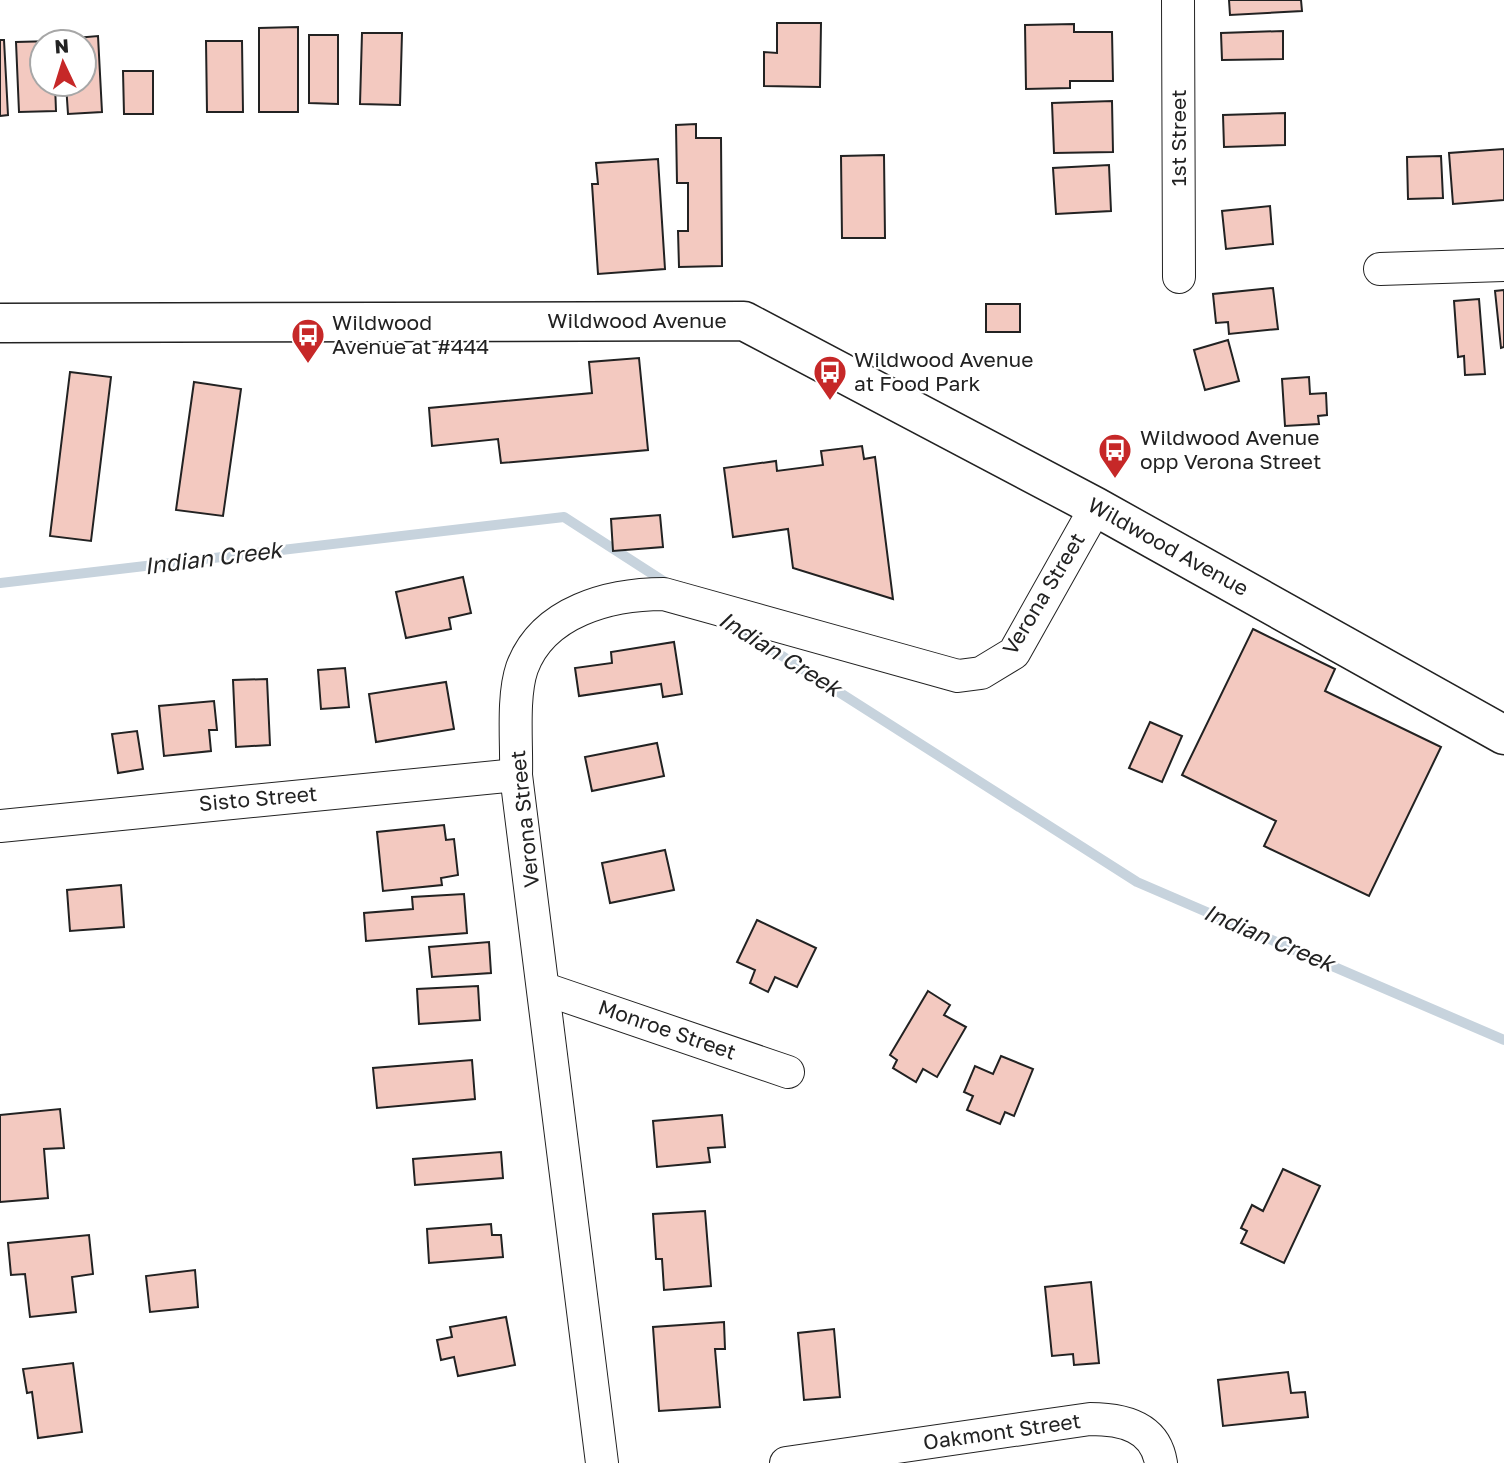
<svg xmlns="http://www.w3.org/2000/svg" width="1504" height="1463" font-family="'Golos Text',sans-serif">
  <rect width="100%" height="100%" fill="#fff"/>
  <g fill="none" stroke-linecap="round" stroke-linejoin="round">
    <g stroke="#c7d3dd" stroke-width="10">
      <path d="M0 583 564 517 671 586"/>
      <path d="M735 626 1137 882 1504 1040"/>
    </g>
  </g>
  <g fill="#f3c9c0" stroke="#222" stroke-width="2">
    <path d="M1229 0H1301L1302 11 1230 15Z"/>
    <path d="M777 23H821L820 87 764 86V52L777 53Z"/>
    <path d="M1074 24V32H1112L1113 81H1070V88L1026 89 1025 25Z"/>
    <path d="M298 27V112H259V28Z"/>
    <path d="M1283 31V59L1222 60 1221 33Z"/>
    <path d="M362 33H402L400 105 360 104Z"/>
    <path d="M309 35H338V104L309 103Z"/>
    <path d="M98 36 102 112 68 114 66 84H84V42H64V39Z"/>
    <path d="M0 40H4L8 115 0 116Z"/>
    <path d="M54 41 42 42V84H55L56 111 19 112 16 42Z"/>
    <path d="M206 41H242L243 112H207Z"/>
    <path d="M123 71H153V114H124Z"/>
    <path d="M1112 101 1113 152 1054 153 1052 103Z"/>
    <path d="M1285 113V145L1224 147 1223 115Z"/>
    <path d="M696 124V138H721L722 266 679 267 678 231H688V183H677L676 125Z"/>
    <path d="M1504 149V200L1453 204 1449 153Z"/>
    <path d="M884 155 885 238H842L841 156Z"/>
    <path d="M1441 156 1443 198 1408 199 1407 157Z"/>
    <path d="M658 159 665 269 598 274 592 184H598L596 163Z"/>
    <path d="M1109 165 1111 211 1056 214 1053 168Z"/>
    <path d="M1270 206 1273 244 1226 249 1222 211Z"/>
    <path d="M1273 288 1278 329 1229 334 1228 322 1216 323 1213 294Z"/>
    <path d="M1504 290V347L1501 348 1495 291Z"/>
    <path d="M1479 299 1485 374 1465 375 1464 356 1458 357 1454 301Z"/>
    <rect x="986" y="304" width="34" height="28"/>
    <path d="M1228 340 1239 381 1205 390 1194 350Z"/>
    <path d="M639 358 648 450 501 463 498 439 432 446 429 408 592 393 589 362Z"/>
    <path d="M70 372 111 377 91 541 50 536Z"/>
    <path d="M1309 377 1310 394 1326 393 1327 415 1318 416 1319 424 1285 426 1282 379Z"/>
    <path d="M194 382 241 389 223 516 176 510Z"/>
    <path d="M862 446 864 459 875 457 893 599 793 568 788 529 733 537 724 468 776 461 777 471 823 465 821 451Z"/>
    <path d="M660 515 663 547 613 551 611 519Z"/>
    <path d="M463 577 471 613 449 618 451 629 406 638 396 592Z"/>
    <path d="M1253 629 1335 669 1325 691 1441 747 1369 896 1264 846 1276 821 1182 775Z"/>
    <path d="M674 642 682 694 663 697 661 684 579 696 575 668 612 663 611 652Z"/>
    <path d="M345 668 349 707 321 709 318 670Z"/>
    <path d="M267 679 270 745 236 747 233 680Z"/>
    <path d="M446 682 454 729 376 742 369 694Z"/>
    <path d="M214 701 217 730H209L211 751 164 756 159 706Z"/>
    <path d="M1150 722 1182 736 1162 782 1129 768Z"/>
    <path d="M137 731 143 769 118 773 112 734Z"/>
    <path d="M657 743 664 776 592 791 585 757Z"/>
    <path d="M444 825 446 840 454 839 458 875 441 878 442 885 383 891 377 832Z"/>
    <path d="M665 850 674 890 610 903 602 863Z"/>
    <path d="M121 885 124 927 70 931 67 890Z"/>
    <path d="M464 894 467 933 366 941 364 913 413 909 412 897Z"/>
    <path d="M757 920 816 948 797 987 775 977 768 992 750 983 755 970 737 962Z"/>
    <path d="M489 942 491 973 432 977 429 947Z"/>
    <path d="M478 986 480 1020 419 1024 417 989Z"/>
    <path d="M928 991 950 1005 944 1015 966 1027 937 1077 923 1069 916 1082 893 1068 897 1060 890 1055Z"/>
    <path d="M1001 1056 1033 1069 1014 1116 1005 1112 1000 1124 967 1110 973 1096 964 1092 975 1066 993 1074Z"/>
    <path d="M472 1060 475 1099 377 1108 373 1068Z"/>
    <path d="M60 1109 64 1148 44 1149 48 1198 0 1202V1115Z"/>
    <path d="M722 1115 725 1147 708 1148 710 1162 657 1167 653 1121Z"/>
    <path d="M501 1152 503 1178 415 1185 413 1159Z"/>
    <path d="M1283 1169 1320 1186 1284 1263 1241 1243 1247 1231 1241 1228 1252 1205 1263 1211Z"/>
    <path d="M705 1211 711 1286 664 1290 662 1259H656L653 1214Z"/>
    <path d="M491 1224 492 1235H501L503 1257 429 1263 427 1229Z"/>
    <path d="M89 1235 93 1274 72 1277 76 1312 30 1317 25 1274 11 1275 8 1243Z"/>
    <path d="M195 1270 198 1307 150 1312 146 1276Z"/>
    <path d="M1091 1282 1099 1363 1074 1365 1073 1354 1052 1356 1045 1287Z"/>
    <path d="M506 1317 515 1365 458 1376 454 1357 441 1360 437 1340 452 1337 450 1327Z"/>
    <path d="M724 1322 725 1349H715L720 1407 659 1411 653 1327Z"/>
    <path d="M834 1329 840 1397 804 1400 798 1333Z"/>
    <path d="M73 1363 82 1432 38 1438 32 1392 27 1393 23 1369Z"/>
    <path d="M1288 1372 1291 1393 1305 1392 1308 1417 1223 1426 1218 1380Z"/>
  </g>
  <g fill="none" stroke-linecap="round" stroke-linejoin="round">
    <defs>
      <g id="street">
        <path d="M1178 0 1179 277"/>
        <path d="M1380 269 1504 265"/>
        <path d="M0 826 516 775"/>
        <path d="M545 989 788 1072"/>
        <path d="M602 1463 516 775C517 744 512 697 522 668 543 611 610 594 664 594L958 676 981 673 1014 653 1096 507"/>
        <path d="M786 1463 1090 1419C1122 1419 1155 1426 1161 1463"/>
      </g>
      <path id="secondary" d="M0 323 744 321 1096 507 1504 735"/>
    </defs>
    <use href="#street" stroke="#222" stroke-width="34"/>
    <use href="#secondary" stroke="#222" stroke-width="41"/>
    <use href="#street" stroke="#fff" stroke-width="32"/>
    <use href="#secondary" stroke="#fff" stroke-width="38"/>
  </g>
  <defs>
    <symbol id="bus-pin" viewBox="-11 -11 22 30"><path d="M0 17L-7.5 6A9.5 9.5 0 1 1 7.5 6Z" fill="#c62828" stroke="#fff"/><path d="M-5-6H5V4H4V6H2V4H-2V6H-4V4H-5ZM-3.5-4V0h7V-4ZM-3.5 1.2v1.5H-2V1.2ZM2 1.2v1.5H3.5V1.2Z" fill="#fff"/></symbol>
  </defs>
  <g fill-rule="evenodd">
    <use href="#bus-pin" x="289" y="316" width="38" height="52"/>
    <use href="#bus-pin" x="811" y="353" width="38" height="52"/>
    <use href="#bus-pin" x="1096" y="431" width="38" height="52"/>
  </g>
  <g text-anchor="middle" stroke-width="5" stroke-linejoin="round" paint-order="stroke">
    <g font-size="21" fill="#222" stroke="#fff">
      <text transform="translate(1179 138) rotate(-90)" y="7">1st Street</text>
      <text x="637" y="328">Wildwood Avenue</text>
      <text transform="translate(1168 547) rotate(29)" y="7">Wildwood Avenue</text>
      <text transform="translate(1044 594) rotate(-59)" y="7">Verona Street</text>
      <text transform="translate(258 799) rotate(-5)" y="7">Sisto Street</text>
      <text transform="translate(525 819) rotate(-96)" y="7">Verona Street</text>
      <text transform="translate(667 1030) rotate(19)" y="7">Monroe Street</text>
      <text transform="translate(1002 1432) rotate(-8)" y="7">Oakmont Street</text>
    </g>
    <g font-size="21" fill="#222" stroke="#fff" text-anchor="start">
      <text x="332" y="330">Wildwood<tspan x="332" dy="24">Avenue at #444</tspan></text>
      <text x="854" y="367">Wildwood Avenue<tspan x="854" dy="24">at Food Park</tspan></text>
      <text x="1140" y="445">Wildwood Avenue<tspan x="1140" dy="24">opp Verona Street</tspan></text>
    </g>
    <g font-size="23" font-style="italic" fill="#222" stroke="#fff">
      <text transform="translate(213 558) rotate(-7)" y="8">Indian Creek</text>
      <text transform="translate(780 654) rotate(32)" y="8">Indian Creek</text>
      <text transform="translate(1269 938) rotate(23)" y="8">Indian Creek</text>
    </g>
  </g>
  <g transform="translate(63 63) rotate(356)"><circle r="33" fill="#ffffff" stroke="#a7a7a7" stroke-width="2"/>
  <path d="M0-5L12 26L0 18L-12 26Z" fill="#c62828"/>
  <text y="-10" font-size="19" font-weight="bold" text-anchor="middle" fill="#222222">N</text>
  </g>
</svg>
